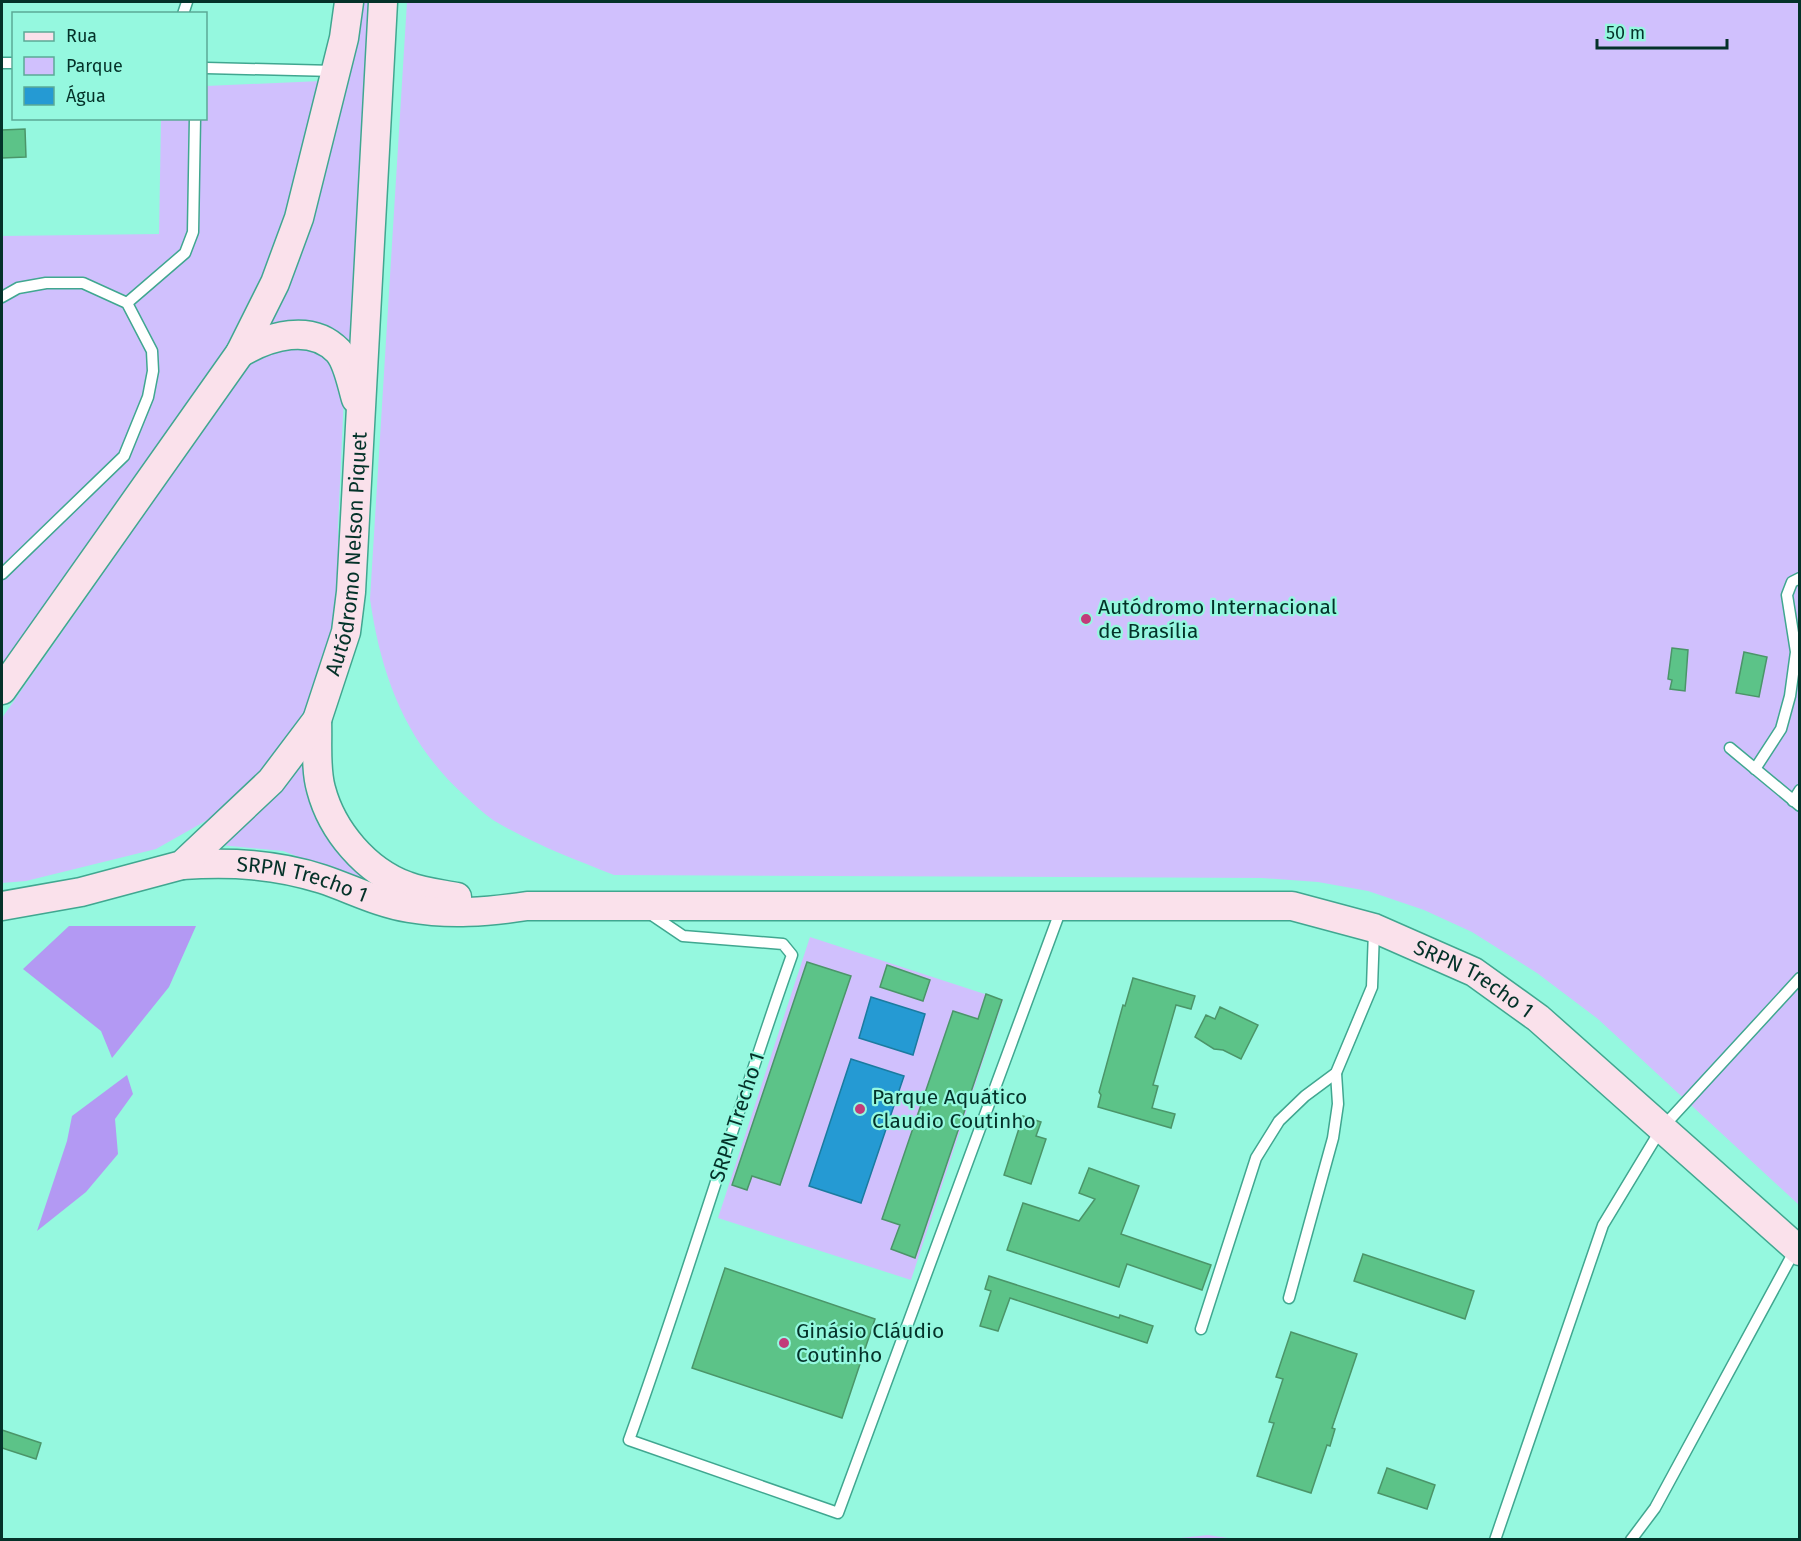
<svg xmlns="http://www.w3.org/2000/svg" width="1801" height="1541" font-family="'Fira Sans',sans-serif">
  <rect width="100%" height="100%" fill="#95f8df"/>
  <g fill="#d0c0fd">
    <path d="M363 2H375L357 345 334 336 268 326Z"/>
    <path d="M407 2H1799V1205L1598 1019 1537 973 1472 932 1424 910 1368 891 1318 882 1262 878 614 875C573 859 531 843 493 820 483 813 474 804 465 796 406 743 381 676 370 599Z"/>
    <path d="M321 81 287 223 230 343 2 680V236L159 234 161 119 206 118V86Z"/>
    <path d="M277 345 324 352 334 364 344 395 338 527 340 607 321 679 283 753 218 814 156 849 26 881 2 883V718L248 366Z"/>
    <path d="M306 756 389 891 283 851 220 845Z"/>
    <path d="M810 937 1003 1000 911 1280 718 1218Z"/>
    <path d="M1208 1535 1235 1539H1171Z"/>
  </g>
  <g fill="#b399f3">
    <path d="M69 926H196L169 987 112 1058 101 1031 23 969Z"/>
    <path d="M127 1075 133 1094 115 1119 118 1154 86 1192 37 1231 67 1141 72 1116Z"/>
  </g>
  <g fill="#259ad3" stroke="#1b7ba0" stroke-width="1.5">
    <path d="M871 997 925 1014 913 1055 859 1038Z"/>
    <path d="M851 1059 904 1076 861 1203 809 1186Z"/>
  </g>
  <g fill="#5cc388" stroke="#4b9569" stroke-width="1.5">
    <path d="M25 129 26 157 2 158V130Z"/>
    <path d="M1672 648 1688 650 1685 691 1670 689 1672 680 1668 679Z"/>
    <path d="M1744 652 1767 657 1759 697 1736 693Z"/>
    <path d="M807 962 851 976 780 1185 752 1176 747 1190 732 1185Z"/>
    <path d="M887 965 930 980 923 1001 880 987Z"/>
    <path d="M1133 978 1195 996 1191 1009 1176 1005 1153 1085 1158 1086 1152 1108 1175 1114 1171 1128 1098 1107 1101 1095 1099 1092 1123 1005 1125 1006Z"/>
    <path d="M986 994 1002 1000 915 1258 891 1249 900 1225 882 1219 953 1011 978 1019Z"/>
    <path d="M1220 1007 1258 1025 1241 1059 1223 1050 1214 1049 1195 1037 1206 1015 1215 1019Z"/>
    <path d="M1023 1116 1041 1122 1036 1136 1046 1139 1031 1184 1004 1175Z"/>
    <path d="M1089 1168 1139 1186 1121 1234 1211 1265 1202 1290 1127 1264 1119 1287 1007 1250 1023 1203 1079 1221 1095 1199 1079 1193Z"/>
    <path d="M1363 1254 1474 1291 1465 1319 1354 1281Z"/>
    <path d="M725 1268 875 1319 842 1418 692 1368Z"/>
    <path d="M989 1276 1119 1318 1120 1315 1153 1326 1147 1343 1010 1298 998 1331 980 1326 991 1291 985 1289Z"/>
    <path d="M1291 1332 1357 1354 1332 1428 1335 1429 1330 1446 1327 1445 1311 1493 1257 1476 1274 1423 1269 1422 1283 1379 1276 1377Z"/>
    <path d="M2 1430 41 1443 36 1459 2 1448Z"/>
    <path d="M1387 1468 1435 1485 1427 1509 1378 1493Z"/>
  </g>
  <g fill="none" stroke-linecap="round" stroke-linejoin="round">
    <defs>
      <g id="lane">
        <path d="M183 14 187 2"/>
        <path d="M2 63H14"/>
        <path d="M206 68 335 71"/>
        <path d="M2 297 18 288 46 283H83L127 303 152 351 153 371 148 397 124 456 2 574"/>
        <path d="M127 303 185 253 193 232 195 118"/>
        <path d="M1730 748 1800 806"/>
        <path d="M1755 769 1781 729 1790 696 1796 652 1787 595 1792 582 1800 578"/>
        <path d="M1793 801 1800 790"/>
        <path d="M649 913 683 936 783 944 792 955C735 1116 687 1279 629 1440L838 1513 1061 909"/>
        <path d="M1289 1298 1333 1138 1338 1104 1336 1073"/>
        <path d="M1201 1329 1256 1158 1279 1121 1305 1096 1336 1073 1372 987 1374 931"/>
        <path d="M1495 1540 1603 1225 1661 1129 1800 978"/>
        <path d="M1631 1540 1655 1508 1796 1248"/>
      </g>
      <g id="secondary">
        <path d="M240 353C269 336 311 323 338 351 348 362 352 386 356 399"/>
        <path d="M2 690 240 353 275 283 299 218 344 38 349 2"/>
        <path d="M317 720C318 742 315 768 321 789 332 831 366 871 407 886 422 892 441 894 457 897"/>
        <path id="s1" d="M182 865C232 862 275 864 322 879 352 889 378 903 409 908 449 915 487 912 527 906H1292L1374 928 1474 972 1538 1018 1800 1251"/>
        <path id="s2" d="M2 906 81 892 182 865 271 781 317 720 346 632 351 592 383 2"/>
      </g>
    </defs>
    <use href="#lane" stroke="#40a790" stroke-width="13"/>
    <use href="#secondary" stroke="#40a790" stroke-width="31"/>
    <use href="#lane" stroke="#fff" stroke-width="10"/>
    <use href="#secondary" stroke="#fae1eb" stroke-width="28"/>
  </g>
  <g fill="#c23b7a" stroke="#95f8df" stroke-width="2">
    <circle cx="1086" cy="619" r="6"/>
    <circle cx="860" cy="1109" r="6"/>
    <circle cx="784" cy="1343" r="6"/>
  </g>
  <g text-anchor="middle" stroke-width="4.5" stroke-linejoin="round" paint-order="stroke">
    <g font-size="21" fill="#043229" stroke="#95f8df">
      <text dy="7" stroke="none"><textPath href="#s2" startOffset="554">Autódromo Nelson Piquet</textPath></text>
      <text dy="7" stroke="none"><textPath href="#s1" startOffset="122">SRPN Trecho 1</textPath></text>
      <text dy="7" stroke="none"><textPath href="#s1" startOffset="1314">SRPN Trecho 1</textPath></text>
      <text transform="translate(737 1117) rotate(-72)" y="7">SRPN Trecho 1</text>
    </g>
    <g font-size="21" fill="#043229" stroke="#95f8df" text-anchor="start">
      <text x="1098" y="614">Autódromo Internacional<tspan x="1098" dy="24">de Brasília</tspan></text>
      <text x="872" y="1104">Parque Aquático<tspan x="872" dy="24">Claudio Coutinho</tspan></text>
      <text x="796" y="1338">Ginásio Cláudio<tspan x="796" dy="24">Coutinho</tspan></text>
    </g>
  </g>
  <rect width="1801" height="1541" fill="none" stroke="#043229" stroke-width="6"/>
  <rect x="12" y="12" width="195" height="108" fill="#95f8df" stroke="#5ba996" stroke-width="1.5"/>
  <rect x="24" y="32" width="30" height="9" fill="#fae1eb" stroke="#5ba996" stroke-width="1.5"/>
  <text x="66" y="42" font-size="18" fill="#043229">Rua</text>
  <rect x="24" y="57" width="30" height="18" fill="#d0c0fd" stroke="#5ba996" stroke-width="1.5"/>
  <text x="66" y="72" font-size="18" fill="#043229">Parque</text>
  <rect x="24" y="87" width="30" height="18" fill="#259ad3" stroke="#5ba996" stroke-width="1.5"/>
  <text x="66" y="102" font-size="18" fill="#043229">Água</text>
  <path d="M1597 39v9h130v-9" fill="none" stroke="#043229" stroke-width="3"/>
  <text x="1606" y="39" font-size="18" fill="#043229" stroke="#95f8df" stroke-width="4.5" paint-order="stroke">50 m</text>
</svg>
